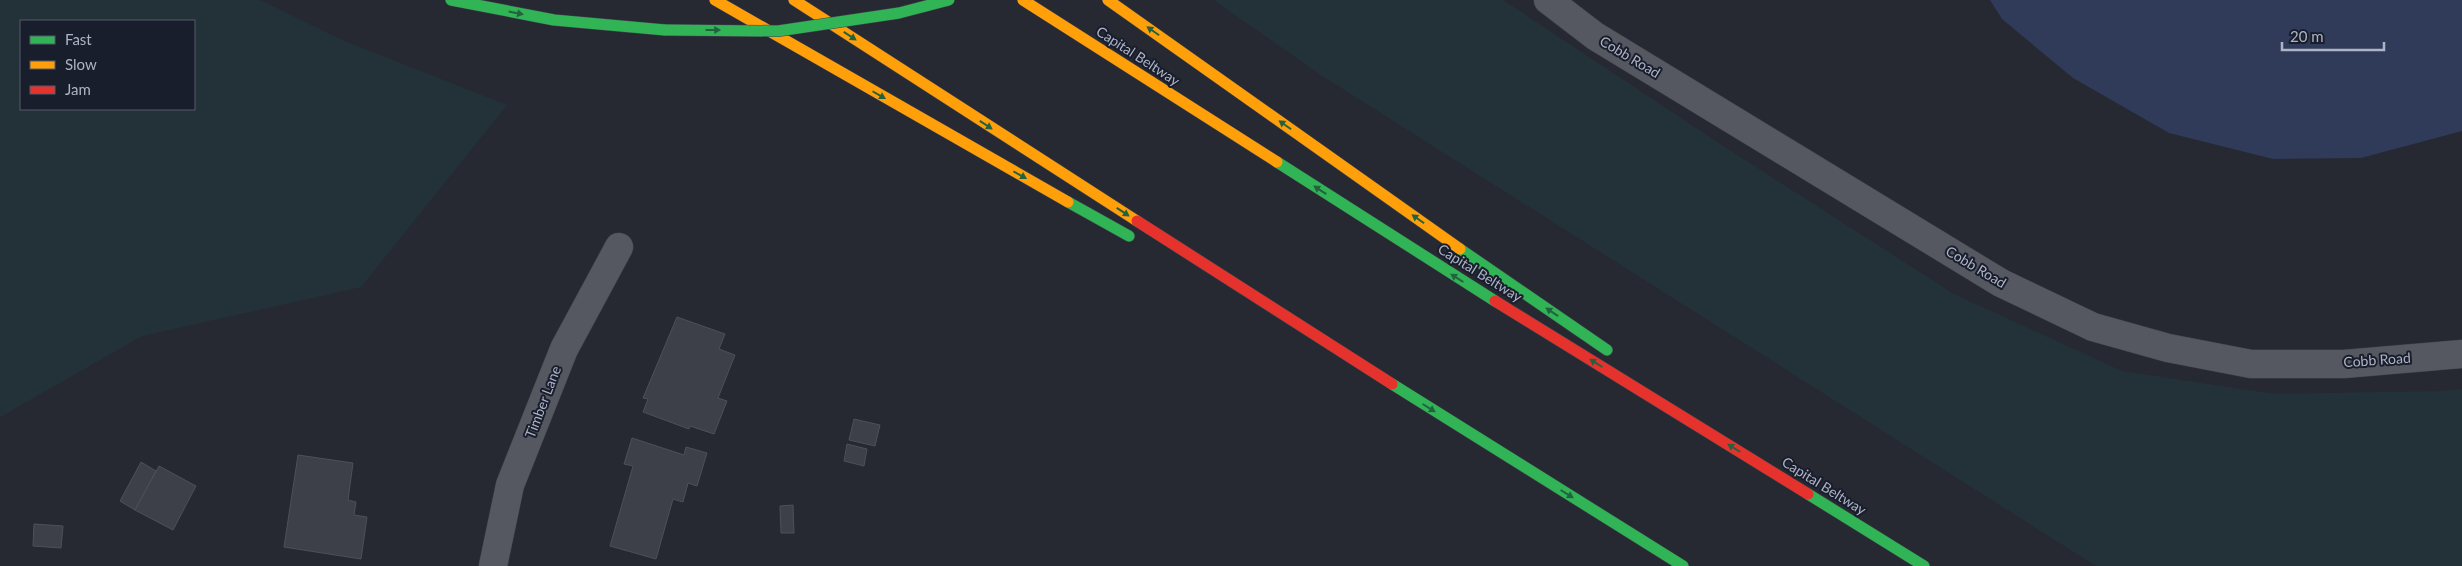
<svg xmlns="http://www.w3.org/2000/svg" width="2462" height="566" font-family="Lato,sans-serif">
  <rect width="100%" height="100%" fill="#262932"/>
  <g fill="#233238" fill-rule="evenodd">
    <path d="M0 0H260L342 40 507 105 361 287 142 336 0 417ZM194 21V109H21V21Z"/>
    <path d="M1214 0H1503L1720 144 1954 294 2122 371 2274 394 2444 391 2462 389V566H2096L1321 75Z"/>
  </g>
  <path fill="#303b5a" d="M1990 0H2462V131L2361 158 2273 159 2169 133 2073 78 2002 19Z"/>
  <g fill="#3d4049" stroke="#4d505a">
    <path d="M677 317 725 334 719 349 735 355 718 398 727 401 714 434 690 426 689 429 643 412 648 399 643 398Z"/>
    <path d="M854 419 880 425 875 446 849 440Z"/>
    <path d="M632 438 684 455 686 447 707 453 697 486 688 483 683 502 673 499 656 559 610 546 633 466 624 464Z"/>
    <path d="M847 444 867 449 864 466 844 461Z"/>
    <path d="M298 455 353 463 348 500 356 502 354 515 367 517 361 559 284 547Z"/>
    <path d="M141 462 156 471 135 510 120 501Z"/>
    <path d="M159 466 196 486 173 530 135 510Z"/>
    <path d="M793 505 794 533H781L780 506Z"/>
    <path d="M34 524 63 526 61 548 33 546Z"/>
  </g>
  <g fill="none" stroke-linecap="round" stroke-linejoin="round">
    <defs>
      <g id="street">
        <path d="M1548 0 1595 36 2001 283 2093 327 2168 348 2251 364H2344L2462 354"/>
        <path d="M493 566 510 485 564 349 619 247"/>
      </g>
      <g id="fast">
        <path d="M451 0 554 20 665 30"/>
        <path d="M1277 162 1495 301"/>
        <path d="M1068 202 1129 236"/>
        <path d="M1460 249 1607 350"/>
        <path d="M1392 384 1683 566"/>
        <path d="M1808 494 1924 566"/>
      </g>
      <g id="slow">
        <path d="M715 0 1068 202"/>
        <path d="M794 0 1137 221"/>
        <path d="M1023 0 1277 162"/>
        <path d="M1108 0 1460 249"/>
      </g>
      <g id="jam">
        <path d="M1137 221 1392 384"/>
        <path d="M1495 301 1808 494"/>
      </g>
    </defs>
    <use href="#street" stroke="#42444b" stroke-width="29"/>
    <use href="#fast" stroke="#42454e" stroke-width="12"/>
    <use href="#slow" stroke="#42454e" stroke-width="12"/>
    <use href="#jam" stroke="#42454e" stroke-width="12"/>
    <use href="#street" stroke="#555861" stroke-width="28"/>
    <use href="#fast" stroke="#30b455" stroke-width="11"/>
    <use href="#slow" stroke="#ff9f0a" stroke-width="11"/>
    <use href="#jam" stroke="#e5322d" stroke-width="11"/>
    <defs>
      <path id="fast-bridge" d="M665 30 778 31 899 13 949 0"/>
    </defs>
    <use href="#fast-bridge" stroke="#42454e" stroke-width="12" stroke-linecap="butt"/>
    <use href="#fast-bridge" stroke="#30b455" stroke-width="11"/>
  </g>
  <defs><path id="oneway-solid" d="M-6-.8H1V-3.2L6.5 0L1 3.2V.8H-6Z" transform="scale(1.25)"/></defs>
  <g fill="#23623f">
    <use href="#oneway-solid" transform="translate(516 13) rotate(11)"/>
    <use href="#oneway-solid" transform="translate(713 30)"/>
    <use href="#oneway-solid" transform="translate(1153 31) rotate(-145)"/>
    <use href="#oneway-solid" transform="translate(850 36) rotate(33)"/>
    <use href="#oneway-solid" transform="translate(879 95) rotate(30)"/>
    <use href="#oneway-solid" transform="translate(986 125) rotate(33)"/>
    <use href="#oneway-solid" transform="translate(1285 125) rotate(-145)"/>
    <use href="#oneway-solid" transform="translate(1020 175) rotate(29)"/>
    <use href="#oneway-solid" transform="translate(1320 190) rotate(-147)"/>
    <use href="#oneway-solid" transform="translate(1123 212) rotate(33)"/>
    <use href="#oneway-solid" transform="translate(1418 219) rotate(-145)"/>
    <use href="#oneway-solid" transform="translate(1457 278) rotate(-148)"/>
    <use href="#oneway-solid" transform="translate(1552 312) rotate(-146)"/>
    <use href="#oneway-solid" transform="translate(1596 363) rotate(-148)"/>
    <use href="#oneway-solid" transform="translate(1429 408) rotate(32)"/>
    <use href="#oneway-solid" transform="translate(1734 448) rotate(-148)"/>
    <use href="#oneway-solid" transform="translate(1567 494) rotate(32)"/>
  </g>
  <g text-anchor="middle" stroke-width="4" stroke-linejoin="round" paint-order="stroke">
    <g font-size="14" fill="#aeb3c5" stroke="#191e2d">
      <text transform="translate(1138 56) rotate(33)" y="5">Capital Beltway</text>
      <text transform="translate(1630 57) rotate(31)" y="5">Cobb Road</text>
      <text transform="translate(1976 267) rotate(31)" y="5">Cobb Road</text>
      <text transform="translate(1480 273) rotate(32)" y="5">Capital Beltway</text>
      <text transform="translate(2377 360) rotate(-4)" y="5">Cobb Road</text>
      <text transform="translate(543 402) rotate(-69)" y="5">Timber Lane</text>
      <text transform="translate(1824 486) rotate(32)" y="5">Capital Beltway</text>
    </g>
  </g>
  <rect x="20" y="20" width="175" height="90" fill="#191e2d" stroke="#555a6a"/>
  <rect x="30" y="36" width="25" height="8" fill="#30b455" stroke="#555a6a"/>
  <text x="65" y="45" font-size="15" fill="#aeb3c5">Fast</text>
  <rect x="30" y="61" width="25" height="8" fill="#ff9f0a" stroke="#555a6a"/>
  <text x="65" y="70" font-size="15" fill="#aeb3c5">Slow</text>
  <rect x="30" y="86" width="25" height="8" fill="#e5322d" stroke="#555a6a"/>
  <text x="65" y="95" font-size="15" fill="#aeb3c5">Jam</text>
  <path d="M2282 42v8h102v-8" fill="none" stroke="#aeb3c5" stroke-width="2.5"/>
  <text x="2290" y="42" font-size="15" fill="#aeb3c5" stroke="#191e2d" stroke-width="4" paint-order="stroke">20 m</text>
</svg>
